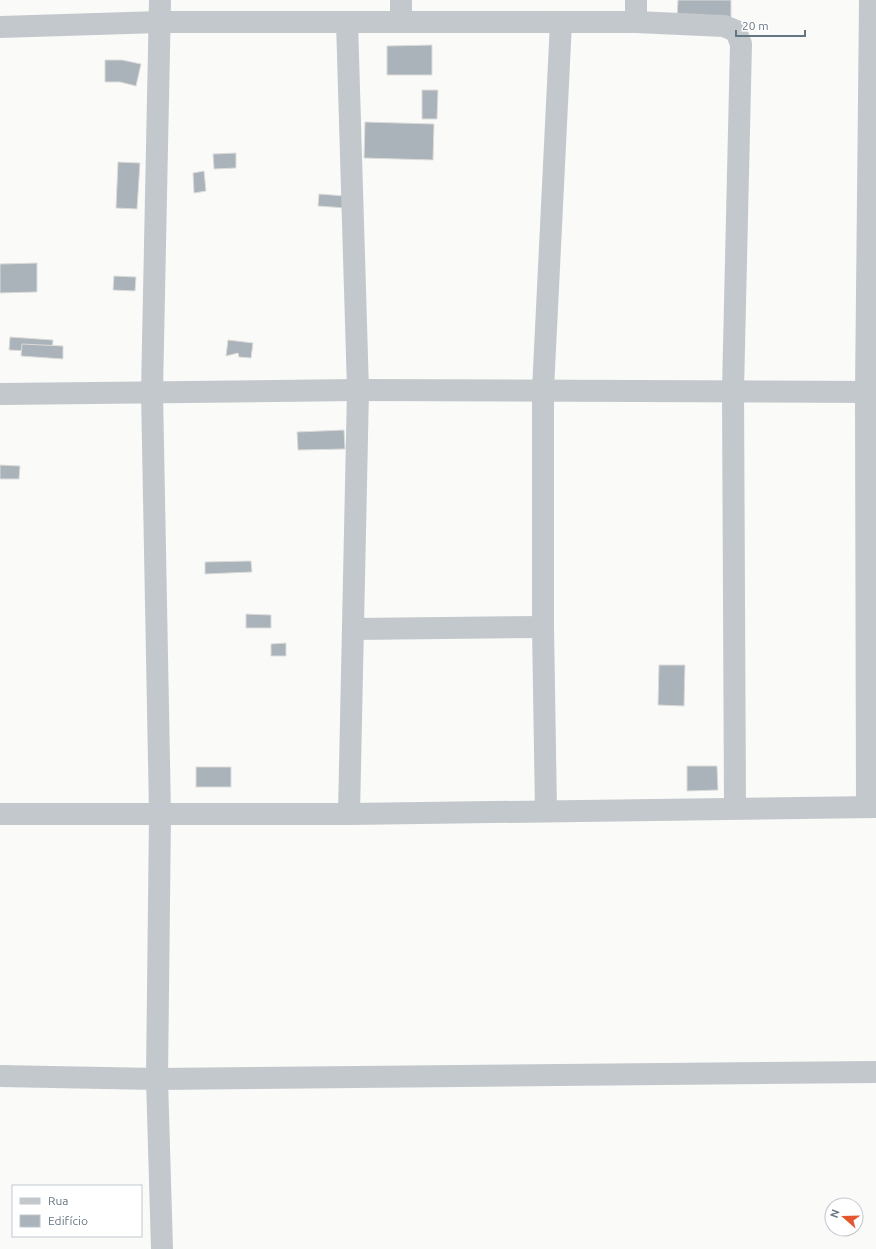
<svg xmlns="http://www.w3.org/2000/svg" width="876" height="1249" font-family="Ubuntu,sans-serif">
  <rect width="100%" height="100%" fill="#fafaf8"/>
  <g fill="#aab3b9" stroke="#dcdcda">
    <path d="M678 0H731V19L677 18Z"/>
    <path d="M432 45V75H387V46Z"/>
    <path d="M105 60H122L141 64 136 86 120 82H105Z"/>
    <path d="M422 90H438L437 119H422Z"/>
    <path d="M365 122 434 124 433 160 364 158Z"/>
    <path d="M236 153V168L214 169 213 154Z"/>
    <path d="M118 162 140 163 137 209 116 208Z"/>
    <path d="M204 171 206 191 194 193 193 173Z"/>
    <path d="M319 194 345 196V208L318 206Z"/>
    <path d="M37 263V292L0 293V264Z"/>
    <path d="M114 276 136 277 135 291 113 290Z"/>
    <path d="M10 337 53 340 52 352 9 350Z"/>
    <path d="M228 340 253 343 251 358 239 357 238 353 226 356Z"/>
    <path d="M22 344 63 346V359L21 356Z"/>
    <path d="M344 430 345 449 298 450 297 432Z"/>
    <path d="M0 465 20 466 19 479H0Z"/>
    <path d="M251 561 252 572 205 574V562Z"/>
    <path d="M246 614 271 615V628H246Z"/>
    <path d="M286 643V656H271V644Z"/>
    <path d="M659 665H685L684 706 658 705Z"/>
    <path d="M687 766H717L718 790 687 791Z"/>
    <rect x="196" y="767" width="35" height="20"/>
  </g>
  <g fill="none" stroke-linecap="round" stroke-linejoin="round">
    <g stroke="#c3c8cc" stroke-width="22">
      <path d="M160 0 152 392 160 814 157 1079 162 1249"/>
      <path d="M401 0V22"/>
      <path d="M636 0V22"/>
      <path d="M347 22 358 390 349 814"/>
      <path d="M0 27 160 22H636L724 26 736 31 741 44 733 390 735 808"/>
      <path d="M0 394 358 390 876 392"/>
      <path d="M353 629 543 627"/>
      <path d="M867 807 866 392 870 0"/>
      <path d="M546 811 543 627V390L561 22"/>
      <path d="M0 814H349L876 807"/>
      <path d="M0 1076 157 1079 876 1072"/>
    </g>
  </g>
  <rect x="12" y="1185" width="130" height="52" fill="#ffffff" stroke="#c1c8cd"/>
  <rect x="20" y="1198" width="20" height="6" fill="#c3c8cc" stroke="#c1c8cd"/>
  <text x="48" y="1205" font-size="12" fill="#657683">Rua</text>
  <rect x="20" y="1215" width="20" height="12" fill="#aab3b9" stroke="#c1c8cd"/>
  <text x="48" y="1225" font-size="12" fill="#657683">Edifício</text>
  <g transform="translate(844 1217) rotate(290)"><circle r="19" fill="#ffffff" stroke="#c1c8cd"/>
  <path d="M0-3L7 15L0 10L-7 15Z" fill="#e4572e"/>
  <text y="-6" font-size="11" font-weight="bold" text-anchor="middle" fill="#657683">N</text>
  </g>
  <path d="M736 30v6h69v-6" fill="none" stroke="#657683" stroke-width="2"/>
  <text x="742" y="30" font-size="12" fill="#657683" stroke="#ffffff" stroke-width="3" paint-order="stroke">20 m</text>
</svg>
